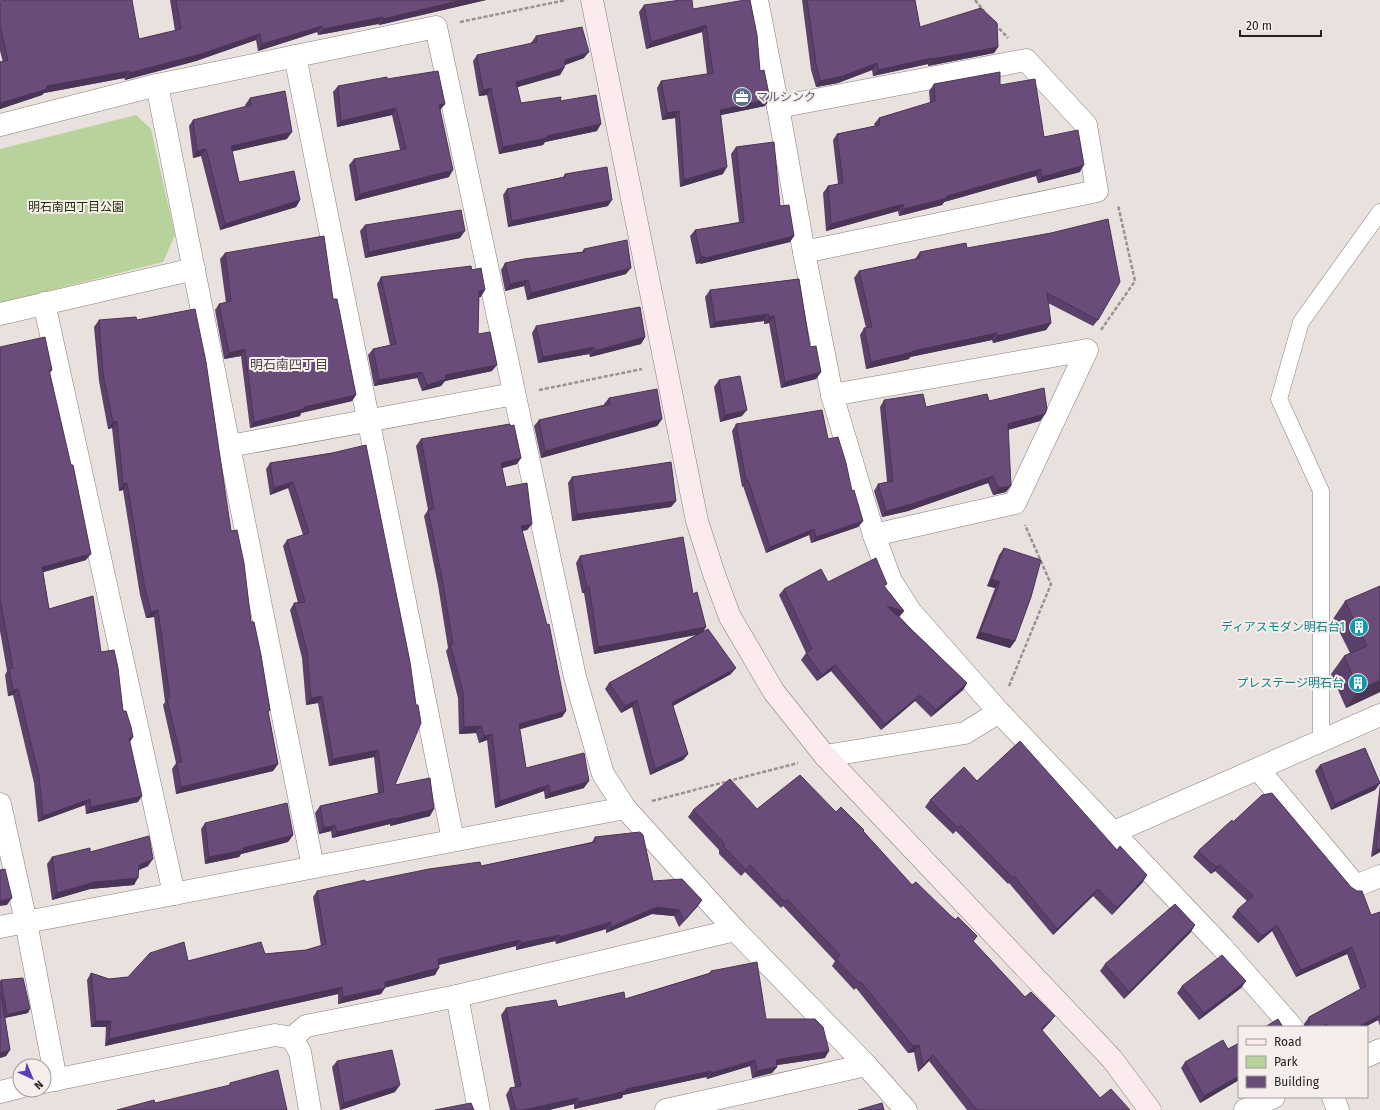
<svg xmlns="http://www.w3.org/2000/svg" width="1380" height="1110" font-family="'Fira Sans','Noto Sans JP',sans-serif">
  <rect width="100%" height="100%" fill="#e9e1dd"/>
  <path fill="#b8d29b" d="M136 115 151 129 175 235 163 262 0 303V149Z"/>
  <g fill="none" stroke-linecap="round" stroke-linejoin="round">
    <defs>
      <path id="lane" d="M1321 741V491L1279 399 1301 322 1380 212"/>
      <g id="street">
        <path d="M757 0 778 107 804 252 832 395 874 535 891 581 910 611 999 712 1221 946 1292 1027"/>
        <path d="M295 56 453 840"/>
        <path d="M157 85 313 867"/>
        <path d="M778 107 1026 60 1086 125 1097 191 804 252"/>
        <path d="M0 125 157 85 436 27 575 677 603 774 625 808 735 930 866 1065 906 1110"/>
        <path d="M44 303 174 894"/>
        <path d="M0 314 194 269"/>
        <path d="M832 395 1087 350 1015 503 874 535"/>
        <path d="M229 446 514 394"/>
        <path d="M825 756 965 733 999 712"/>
        <path d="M1258 769 1356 886 1380 876"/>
        <path d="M0 804 26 922 56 1080"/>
        <path d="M1114 832 1380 715"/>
        <path d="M0 927 625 808"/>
        <path d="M457 996 479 1110"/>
        <path d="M292 1038 306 1026 457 996 735 930"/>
        <path d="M1367 1056 1380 1050"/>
        <path d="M44 1082 275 1035 292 1038 300 1052 310 1110"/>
        <path d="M0 1092 20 1087"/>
        <path d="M1333 1097 1338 1110"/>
        <path d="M666 1110 866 1065"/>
        <path d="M1245 1110 1274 1097"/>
      </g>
      <path id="secondary" d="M592 0 697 521 714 574 730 617 774 692 825 756 1112 1059 1150 1110"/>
    </defs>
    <use href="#lane" stroke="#867e7c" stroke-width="17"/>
    <use href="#street" stroke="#867e7c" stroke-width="23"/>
    <use href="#secondary" stroke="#867e7c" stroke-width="23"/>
    <g stroke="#999390" stroke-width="2.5" stroke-dasharray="4 2" stroke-linecap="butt">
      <path d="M975 0 984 11"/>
      <path d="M460 22 566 0"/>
      <path d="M995 24 1008 38"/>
      <path d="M1101 330 1135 281 1118 205"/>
      <path d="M539 390 642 369"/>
      <path d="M1009 686 1051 584 1025 525"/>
      <path d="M652 801 798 763"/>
    </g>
    <use href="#lane" stroke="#fff" stroke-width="16"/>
    <use href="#street" stroke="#fff" stroke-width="22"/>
    <use href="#secondary" stroke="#fbebef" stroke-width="22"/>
  </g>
  <g fill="#5b416a">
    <path d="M170 0H486L379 25 378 24 318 35 317 32 258 51 256 40 196 61 125 80 124 78 44 93 42 95 0 109V62H3L0 51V1L139 39 175 31Z"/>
    <path d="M802 0H915L920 27 998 47 994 53 928 66V64L873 76 872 70 838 83 816 87 811 70Z"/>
    <path d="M644 5 693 9 760 71 765 106 721 115 723 174 680 187 675 118 662 120 657 88 661 81 707 74 702 32 646 49 639 12Z"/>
    <path d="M536 36 584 58 564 65V68L560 75 517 87 521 103 560 101 597 131 545 142 543 145 499 154 487 95 479 96 473 61 477 55 531 44V43Z"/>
    <path d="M387 79 445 104 440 110 449 177 355 201 349 165 354 159 400 150 392 115 337 127 333 92 338 86Z"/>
    <path d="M934 84 1000 85 1044 137 1080 172 1038 183 1036 176 944 202 942 205 899 216 898 211 826 231 823 193 828 186 838 184 833 140 837 134 875 126 874 124 879 118 930 103 929 91Z"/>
    <path d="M250 98 287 139 232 151 239 182 300 200 296 207 220 230 201 156 193 158 189 126 193 120 246 107 245 105Z"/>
    <path d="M736 147 780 206 794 236 790 242 700 264V263L696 264 690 236 695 230 739 222 731 154Z"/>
    <path d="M565 174 608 206 508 227 503 195 507 189 563 177Z"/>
    <path d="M365 225 460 238 365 258 360 231Z"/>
    <path d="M967 248 1098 320 1093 326 1048 303 1051 323 1046 330 993 343 992 340 910 357 909 359 866 369 860 335 864 328H866L854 278 859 271 915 259 920 252Z"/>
    <path d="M584 249 626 274 527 300 524 286 505 291 501 270 505 263 582 252Z"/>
    <path d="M225 253 333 299 356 395 352 401 301 413 300 416 250 428 241 356 224 359 215 310 219 304 226 303 220 259Z"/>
    <path d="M472 270 481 297H479L478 334 492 371 445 381 441 386 422 391 417 378 374 386 368 355 373 349 390 345 377 284 381 277Z"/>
    <path d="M799 279 810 347 821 372 816 379 781 388 769 323 764 324V321L710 328 705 297 710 290Z"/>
    <path d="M99 320H137L231 531 251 622 270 710 268 713 278 764 273 771 176 794 172 769 176 763 163 705 165 702 154 617 146 618 140 595 123 490 119 491 112 428 108 429 99 381 94 327Z"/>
    <path d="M536 326 645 337 641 344 590 357 589 354 538 363 532 333Z"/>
    <path d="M0 347 52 370 50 373 86 560 43 572 49 609 101 652 133 737 130 742 138 802 86 814 85 805 38 822 34 783 13 695 8 696 5 675 7 671 0 631Z"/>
    <path d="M719 380 742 416 720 422 714 387Z"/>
    <path d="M609 398 662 419 657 426 541 458 534 426 539 420 604 405V404Z"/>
    <path d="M884 400 926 407 989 401 1045 414 1040 421 1008 430 1006 492 993 495 988 483 908 511 882 517 874 491 878 484 887 482 880 407Z"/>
    <path d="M736 424 828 439 852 491 863 521 858 527 811 543 809 535 766 553 743 486 742 487 732 431Z"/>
    <path d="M510 426 521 458 517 464 502 468 506 487 532 524 527 530 522 531 566 711 562 717 520 729 526 768 584 788 545 799 544 791 495 808 487 740 479 743 476 733 459 734 458 698 446 651 448 648 438 585 424 516 428 510 416 446 421 439Z"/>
    <path d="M332 453 395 785 430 816 390 826V824L332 838 331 831 319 834 315 813 320 806 378 793 374 757 329 766 318 703 306 705 302 658 290 610 294 603H298L283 546 287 540 303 535 288 488 270 495 266 469 270 463Z"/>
    <path d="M572 477 676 501 671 507 572 521 568 483Z"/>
    <path d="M1004 548 1015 641 1010 648 976 638 995 588 987 586 999 555Z"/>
    <path d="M580 556 693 594 706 627 703 631 731 674 673 706 688 754 683 760 650 775 632 707 621 713 605 689 609 683 698 634 594 654 584 593H582L576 563Z"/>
    <path d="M828 582 885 587 904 611 899 617 967 683 963 690 931 717 915 701 881 730 831 671 817 681 801 660 806 653 779 595 784 589Z"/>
    <path d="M1380 586V692L1346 708 1331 674 1344 656 1350 653 1333 619 1345 601Z"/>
    <path d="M1320 765 1380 783 1375 790 1331 810 1315 771Z"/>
    <path d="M977 781 1143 882 1112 915 1093 896 1053 935 1009 883 1008 884 956 831 953 834 925 807 930 800Z"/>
    <path d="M1380 784V852L1371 857Z"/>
    <path d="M757 809 836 812 863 831 912 885 977 936 973 942 1025 997 1055 1016 1050 1022 1042 1031 1100 1098 1130 1110H967L929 1061 918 1072 914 1052 908 1053 856 988 854 990 832 966 835 961 783 906 781 908 745 872 741 876 719 854V850L688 817 693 810Z"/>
    <path d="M205 823 293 835 288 842 241 854 239 857 205 864 201 829Z"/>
    <path d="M595 837 653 881 702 900 697 907 679 927 674 916 652 914 606 933V929L556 944 555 941 516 950V946L439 965 435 975 385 987 381 994 338 1004V994L105 1046 106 1027H91L87 980 91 973 109 979 128 977 188 961 306 950 321 946 313 897 317 891 365 882 481 866 592 842Z"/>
    <path d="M1198 851 1371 915 1380 912V1026L1378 1020 1365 1027H1304V1024L1309 1017 1360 989 1347 954 1296 977 1272 931 1258 943 1232 917 1237 910 1247 901 1215 871 1211 874 1193 857Z"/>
    <path d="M52 857 148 866 139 870 134 885 90 889 52 900 47 864Z"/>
    <path d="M1191 932 1124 999 1100 971 1105 964Z"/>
    <path d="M711 971 766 1019 825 1058 777 1065V1067L772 1073 752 1078 750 1066 707 1079 706 1077 623 1095 622 1098 574 1109V1104L549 1110H510L506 1095 510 1088 515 1087 501 1015 506 1008 558 1007 625 999 709 973Z"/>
    <path d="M1 980 28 1013 5 1018 10 1050 6 1056 0 1058V981Z"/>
    <path d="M1246 981 1241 988 1199 1020 1177 993 1182 986Z"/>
    <path d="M1239 1043V1080L1200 1103 1181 1068 1185 1062 1228 1049Z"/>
    <path d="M337 1061 395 1092 340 1110 332 1067Z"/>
  </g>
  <g fill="#4a3556">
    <path d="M462 0H486L379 25 383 19Z"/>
    <path d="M383 17 378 24 318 35 323 29Z"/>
    <path d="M706 25 702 32 646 49 651 42Z"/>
    <path d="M322 26 317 32 258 51 262 44Z"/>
    <path d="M260 34 256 40 196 61 125 80 129 73Z"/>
    <path d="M998 47 994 53 928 66 932 59Z"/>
    <path d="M589 52 584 58 560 67 565 60Z"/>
    <path d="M932 58 928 64 873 76 878 70Z"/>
    <path d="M877 63 872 70 838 83 816 87 820 81Z"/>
    <path d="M564 68 560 75 511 89 516 82Z"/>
    <path d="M129 71 124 78 44 93 42 95 0 109V105L1 103 47 86Z"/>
    <path d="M491 88 487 95 479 96 483 90Z"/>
    <path d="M770 99 765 106 716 116 720 110Z"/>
    <path d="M445 104 440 110 439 105Z"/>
    <path d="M396 108 392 115 337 127 341 121Z"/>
    <path d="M679 111 675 118 662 120 667 113Z"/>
    <path d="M601 124 597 131 545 142 543 145 499 154 503 147 547 136Z"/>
    <path d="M292 132 287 139 226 153 231 146Z"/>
    <path d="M206 149 201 156 193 158 197 151Z"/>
    <path d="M1084 165 1080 172 1038 183 1042 177Z"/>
    <path d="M727 167 723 174 680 187 684 180Z"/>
    <path d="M1041 169 1036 176 944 202 942 205 899 216 904 209Z"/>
    <path d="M453 170 449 177 355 201 360 194Z"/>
    <path d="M300 200 296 207 220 230 225 224Z"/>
    <path d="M612 200 608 206 508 227 512 221Z"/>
    <path d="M903 204 898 211 826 231 831 224Z"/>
    <path d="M465 231 460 238 365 258 369 252Z"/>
    <path d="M794 236 790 242 700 264 705 258Z"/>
    <path d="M704 256 700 263 696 264 701 257Z"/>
    <path d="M631 268 626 274 527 300 531 293Z"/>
    <path d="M528 280 524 286 505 291 510 284Z"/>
    <path d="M485 290 481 297 475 298 479 291Z"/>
    <path d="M768 314 764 321 710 328 715 322Z"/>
    <path d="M774 316 769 323 764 324 769 317Z"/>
    <path d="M1051 323 1046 330 993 343 997 336Z"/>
    <path d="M997 333 992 340 910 357 909 359 866 369 871 362 913 351Z"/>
    <path d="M645 337 641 344 590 357 594 351Z"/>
    <path d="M594 347 589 354 538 363 543 357Z"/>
    <path d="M245 349 241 356 224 359 229 353Z"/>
    <path d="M497 365 492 371 445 381 441 386 422 391 427 385 445 375Z"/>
    <path d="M422 372 417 378 374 386 379 380Z"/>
    <path d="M821 372 816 379 781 388 785 382Z"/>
    <path d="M356 395 352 401 301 413 300 416 250 428 254 422 304 407Z"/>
    <path d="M747 410 742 416 720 422 725 415Z"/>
    <path d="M1045 414 1040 421 1003 431 1008 424Z"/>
    <path d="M662 419 657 426 541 458 545 451Z"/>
    <path d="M117 421 112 428 108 429 113 422Z"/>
    <path d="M521 458 517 464 496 470 501 463Z"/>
    <path d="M993 476 988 483 908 511 882 517 886 511Z"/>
    <path d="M746 480H748L743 486 742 487Z"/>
    <path d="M293 482 288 488 270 495 274 488Z"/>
    <path d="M127 483 123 490 119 491 123 484Z"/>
    <path d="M1011 486 1006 492 993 495 998 488Z"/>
    <path d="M676 501 671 507 572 521 577 514Z"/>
    <path d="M863 521 858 527 811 543 816 537Z"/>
    <path d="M532 524 527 530 516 532 521 526Z"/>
    <path d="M814 529 809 535 766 553 770 547Z"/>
    <path d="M91 554 86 560 37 574 42 567Z"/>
    <path d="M992 579 1000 582 995 588 987 586Z"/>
    <path d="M589 586 584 593H582L587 587Z"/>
    <path d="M887 606 904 611 899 617Z"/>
    <path d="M158 610 154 617 146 618 151 612Z"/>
    <path d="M706 627 702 634 594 654 598 647Z"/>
    <path d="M980 632 1015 641 1010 648 976 638Z"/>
    <path d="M835 665 831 671 817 681 822 675Z"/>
    <path d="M736 668 731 674 667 709 672 703Z"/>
    <path d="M1380 680V692L1346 708 1359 690Z"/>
    <path d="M967 683 963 690 931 717 936 710Z"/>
    <path d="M18 689 13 695 8 696 13 690Z"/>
    <path d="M920 695 915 701 881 730 885 724Z"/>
    <path d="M322 696 318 703 306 705 311 698Z"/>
    <path d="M637 700 632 707 621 713 625 706Z"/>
    <path d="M566 711 562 717 514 731 519 724Z"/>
    <path d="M481 726 476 733 459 734 464 727Z"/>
    <path d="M492 734 487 740 479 743 484 736Z"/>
    <path d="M133 737 128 744 129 738Z"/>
    <path d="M378 750 374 757 329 766 333 759Z"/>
    <path d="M688 754 683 760 650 775 655 769Z"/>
    <path d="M278 764 273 771 176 794 181 787Z"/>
    <path d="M589 781 584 788 545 799 550 793Z"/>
    <path d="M1380 783 1375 790 1331 810 1335 804Z"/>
    <path d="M549 785 544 791 495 808 500 801Z"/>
    <path d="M142 796 138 802 86 814 91 807Z"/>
    <path d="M90 799 85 805 38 822 43 816Z"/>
    <path d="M434 809 430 816 390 826 395 819Z"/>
    <path d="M395 818 390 824 332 838 337 832Z"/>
    <path d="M335 825 331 831 319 834 324 828Z"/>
    <path d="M293 835 288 842 241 854 239 857 205 864 209 857 243 848Z"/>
    <path d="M1380 848V852L1371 857 1376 850Z"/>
    <path d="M153 859 148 866 134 872 139 865Z"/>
    <path d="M1220 865 1215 871 1211 874 1216 867Z"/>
    <path d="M1147 875 1143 882 1112 915 1117 908Z"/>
    <path d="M138 878 134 885 90 889 52 900 57 893 95 882Z"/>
    <path d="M1098 889 1093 896 1053 935 1057 929Z"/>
    <path d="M12 898 7 905 0 906V901Z"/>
    <path d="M702 900 697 907 679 927 684 921Z"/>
    <path d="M657 907 679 910 674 916 652 914 606 933 611 927Z"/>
    <path d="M611 922 606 929 556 944 560 937Z"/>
    <path d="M1195 925 1191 932 1124 999 1129 992Z"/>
    <path d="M1277 925 1272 931 1258 943 1262 936Z"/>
    <path d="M560 935 555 941 516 950 521 943Z"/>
    <path d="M520 940 516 946 433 966 438 959Z"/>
    <path d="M1352 947 1347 954 1296 977 1301 970Z"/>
    <path d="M439 968 435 975 380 989 385 982Z"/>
    <path d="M1246 981 1241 988 1199 1020 1204 1013Z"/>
    <path d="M342 987 338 994 105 1046 109 1039Z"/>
    <path d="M385 988 381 994 338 1004 343 997Z"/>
    <path d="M30 1009 28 1013 4 1018 7 1015Z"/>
    <path d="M1380 1015V1017L1378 1020 1365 1027H1358Z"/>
    <path d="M1055 1016 1050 1022 1036 1036 1041 1029Z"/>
    <path d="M96 1021H111L106 1027H91Z"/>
    <path d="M919 1045 914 1052 908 1053 913 1046Z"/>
    <path d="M10 1050 6 1056 0 1058V1053Z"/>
    <path d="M829 1051 825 1058 771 1066 776 1060Z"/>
    <path d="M933 1055 929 1061 918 1072 923 1065Z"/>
    <path d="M755 1060 750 1066 707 1079 711 1073Z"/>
    <path d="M777 1067 772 1073 752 1078 757 1071Z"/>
    <path d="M711 1071 706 1077 623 1095 622 1098 574 1109 579 1102 626 1089Z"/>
    <path d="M1239 1076V1080L1200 1103 1204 1096Z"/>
    <path d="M400 1085 395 1092 340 1110 344 1103Z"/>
    <path d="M578 1098 574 1104 549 1110H523Z"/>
  </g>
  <g fill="#6a4c7b" stroke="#4a3556">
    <path d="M3 0H132L139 39 181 29 176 0H462L383 19V17L323 29 322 26 262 44 260 34 201 54 129 73V71L47 86V89L1 103 0 98V62L8 60 0 25V1Z"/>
    <path d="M681 0H692L693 9 745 0H750L757 35 760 71 764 70 770 99 720 110 727 167 684 180 679 111 667 113 661 81 713 73 706 25 651 42 644 5Z"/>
    <path d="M807 0H915L920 27 981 8 997 23 998 47 932 59V58L878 70 877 63 843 76 820 81 816 64Z"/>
    <path d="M582 27 589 52 565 60 564 68 516 82 521 103 561 97 560 101 596 95 601 124 547 136V138L503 147 491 88 483 90 477 55 537 42 536 36Z"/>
    <path d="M438 71 445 104 439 105 453 170 360 194 354 159 406 149 396 108 341 121 338 86 387 77V79Z"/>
    <path d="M1000 72V85L1035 79 1044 137 1078 130 1084 165 1042 177 1041 169 947 196V198L904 209 903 204 831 224 828 186 843 183 837 134 880 125 879 118 935 101 934 84Z"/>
    <path d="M285 91 292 132 231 146 239 182 294 171 300 200 225 224 206 149 197 151 193 120 251 105 250 98Z"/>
    <path d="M774 142 780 206 789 205 794 236 705 258 704 256 701 257 695 230 744 222 736 147Z"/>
    <path d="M607 167 612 200 512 221 507 189 565 177V174Z"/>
    <path d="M461 210 465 231 369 252 365 225Z"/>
    <path d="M1108 219 1120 282 1098 320 1047 293 1051 323 997 336V333L913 351V352L871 362 864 328 872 327 859 271 920 258V252L966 243 967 248 1051 233Z"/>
    <path d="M324 236 333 299H337L356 395 304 407V409L254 422 245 349 229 353 219 304 231 301 225 253Z"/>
    <path d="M627 240 631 268 531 293 528 280 510 284 505 263 524 259 584 252V249Z"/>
    <path d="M471 266 472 270 481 268 485 290 479 291 478 334 490 332 497 365 445 375 446 379 427 385 422 372 379 380 373 349 396 344 381 277Z"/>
    <path d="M799 279 810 347 816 346 821 372 785 382 774 316 769 317 768 314 715 322 710 290Z"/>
    <path d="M640 307 645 337 594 351V347L543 357 536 326Z"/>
    <path d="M195 309 206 362 231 531 237 530 244 563 251 622H254L261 655 270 710 268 711 278 764 181 787 177 763 182 762 167 699 170 698 158 610 151 612 145 589 127 483 123 484 117 421 113 422 103 374 99 320 136 317 137 320Z"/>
    <path d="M45 337 52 370H49L71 465H73L91 554 42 567 49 609 93 596 101 652 114 650 118 668 123 711H126L131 727 133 737 129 738 142 796 91 807 90 799 43 816 39 776 18 689 13 690 9 668H13L0 599V347Z"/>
    <path d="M740 376 747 410 725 415 719 380Z"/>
    <path d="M1044 388 1047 409 1045 414 1008 424 1011 486 998 488 993 476 912 504 886 511 878 484 893 481 884 400 923 394 926 407 987 394 989 401Z"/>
    <path d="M657 389 662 419 545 451 539 420 610 404 609 398Z"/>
    <path d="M822 410 828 439 838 437 846 463 852 491 854 490 863 521 816 537 814 529 770 547 748 480H746L736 424Z"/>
    <path d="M510 424V426L514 425 521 458 501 463 506 487 527 483 532 524 521 526 547 625 549 624 566 711 519 724 526 768 584 753 589 781 550 793 549 785 500 801 492 734 484 736 481 726 464 727 463 692 450 644H453L442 578 428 510 434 509 421 439Z"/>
    <path d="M366 445 410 662 416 705H418L421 723 395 785 430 778 434 809 395 819V818L337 832 335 825 324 828 320 806 384 792 378 750 333 759 322 696 311 698 307 651 294 603 305 602 287 540 309 533 293 482 274 488 270 463 332 453Z"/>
    <path d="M671 462 676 501 577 514 572 477Z"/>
    <path d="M683 537 693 594 697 592 706 627 598 647 589 586 587 587 580 556Z"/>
    <path d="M1004 548 1041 560 1031 597 1015 641 980 632 1000 582 992 579Z"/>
    <path d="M876 558 887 584 884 586 904 611 887 606 967 683 936 710 920 695 885 724 835 665 822 675 806 653 812 649 784 589 821 569 828 582Z"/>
    <path d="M1380 586V680L1359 690 1344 656 1367 646 1345 601Z"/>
    <path d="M708 629 736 668 672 703 688 754 655 769 637 700 625 706 609 683Z"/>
    <path d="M1020 741 1117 850 1120 846 1147 875 1117 908 1098 889 1057 929 1014 876 1012 877 961 825 958 828 930 800 964 767 977 781Z"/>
    <path d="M1365 748 1380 783 1335 804 1320 765Z"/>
    <path d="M800 775 836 812 841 807 864 830 863 831 912 885 916 882 955 920 958 917 977 936 973 941 1025 997 1031 992 1055 1016 1041 1029 1100 1098 1111 1089 1130 1110H977L933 1055 923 1065 919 1045 913 1046 861 982 859 983 836 959 840 955 787 899 785 902 750 865 746 870 724 847V843L693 810 730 779 757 809Z"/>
    <path d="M1272 793 1351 887 1357 891H1362L1371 915 1380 912V1015L1358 1027H1328L1326 1024 1322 1027H1307L1309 1024V1017L1366 986 1352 947 1301 970 1277 925 1262 936 1237 910 1253 896 1220 865 1216 867 1198 851 1232 820 1233 822 1262 795Z"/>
    <path d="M287 803 293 835 243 848 244 850 209 857 205 823Z"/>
    <path d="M1380 815V848L1376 850Z"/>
    <path d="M640 832 643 835 653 881 682 879 702 900 684 921 679 910 657 907 611 927V922L560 937V935L521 943 520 940 438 959 439 968 385 982V988L343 997 342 987 109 1039 111 1021H96L91 973 109 979 128 977 150 953 184 942 188 961 261 942 265 954 306 950 326 944 317 891 365 880V882L429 869 480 862 481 866 595 842V837Z"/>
    <path d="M149 836 153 859 139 865 138 878 95 882 57 893 52 857 90 848V852Z"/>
    <path d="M5 869 12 898 0 901V870Z"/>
    <path d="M1175 904 1195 925 1129 992 1105 964Z"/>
    <path d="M1222 955 1246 981 1204 1013 1182 986Z"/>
    <path d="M757 962 766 1019H815L823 1027 829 1051 776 1060 777 1067 757 1071 755 1060 711 1073V1071L626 1089V1091L579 1102 578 1098 523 1110H516L510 1088 521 1086 506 1008 556 1000 558 1007 624 992 625 999 711 973V971Z"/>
    <path d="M23 978 30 1009 7 1015 1 980Z"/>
    <path d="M0 994H1L10 1050 0 1053Z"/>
    <path d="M1278 1019 1283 1027H1265Z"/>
    <path d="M1223 1040 1228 1049 1239 1043V1076L1204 1096 1185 1062Z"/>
    <path d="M392 1050 400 1085 344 1103 337 1061Z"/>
    <path d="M278 1070 287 1110H117L154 1100 155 1103 230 1085V1083Z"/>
    <path d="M471 1103 474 1110H435Z"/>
    <path d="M882 1103 884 1110H858Z"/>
  </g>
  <defs>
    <symbol id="office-disc" viewBox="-11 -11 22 22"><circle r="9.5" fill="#5c6f8a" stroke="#f6eeeb"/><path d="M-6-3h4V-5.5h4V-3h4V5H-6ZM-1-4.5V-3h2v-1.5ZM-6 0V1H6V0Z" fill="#fff"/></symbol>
    <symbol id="building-disc" viewBox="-11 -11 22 22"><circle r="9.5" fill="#0f9aa8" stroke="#f6eeeb"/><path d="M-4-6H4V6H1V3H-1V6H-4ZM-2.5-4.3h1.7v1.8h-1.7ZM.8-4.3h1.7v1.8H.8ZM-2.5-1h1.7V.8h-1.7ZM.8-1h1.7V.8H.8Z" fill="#fff"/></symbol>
  </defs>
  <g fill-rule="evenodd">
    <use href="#office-disc" x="731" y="86" width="22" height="22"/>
    <use href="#building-disc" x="1348" y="616" width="22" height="22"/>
    <use href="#building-disc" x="1347" y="672" width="22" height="22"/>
  </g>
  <g text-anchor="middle" stroke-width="4" stroke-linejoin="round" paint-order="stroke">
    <g font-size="12" fill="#4e5e75" stroke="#f6eeeb" text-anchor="start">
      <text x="756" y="101">マルシンク</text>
    </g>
    <g font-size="12" fill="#203006" stroke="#f6eeeb">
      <text x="76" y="211">明石南四丁目公園</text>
    </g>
    <g font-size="12" fill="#0d838f" stroke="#f6eeeb" text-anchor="end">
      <text x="1345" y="631">ディアスモダン明石台1</text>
      <text x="1344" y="687">プレステージ明石台</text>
    </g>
    <g font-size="13" fill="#4c4643" stroke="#f6eeeb">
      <text x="289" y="369">明石南四丁目</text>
    </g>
  </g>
  <rect x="1238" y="1026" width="130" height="72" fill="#f6eeeb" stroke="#a29c9a"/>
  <rect x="1246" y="1039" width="20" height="6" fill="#fbebef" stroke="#a29c9a"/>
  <text x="1274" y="1046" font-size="12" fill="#242220">Road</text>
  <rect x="1246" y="1056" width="20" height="12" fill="#b8d29b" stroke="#a29c9a"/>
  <text x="1274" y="1066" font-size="12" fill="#242220">Park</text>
  <rect x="1246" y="1076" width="20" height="12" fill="#6a4c7b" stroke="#a29c9a"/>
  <text x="1274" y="1086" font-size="12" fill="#242220">Building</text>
  <g transform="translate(32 1078) rotate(136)"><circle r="19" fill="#f6eeeb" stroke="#a29c9a"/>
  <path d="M0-3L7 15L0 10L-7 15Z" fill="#5940b8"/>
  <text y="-6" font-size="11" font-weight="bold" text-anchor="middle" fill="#242220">N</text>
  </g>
  <path d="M1240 30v6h81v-6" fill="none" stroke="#242220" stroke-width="2"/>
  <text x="1246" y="30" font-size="12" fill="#242220" stroke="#f6eeeb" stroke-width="3" paint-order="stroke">20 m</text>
</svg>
